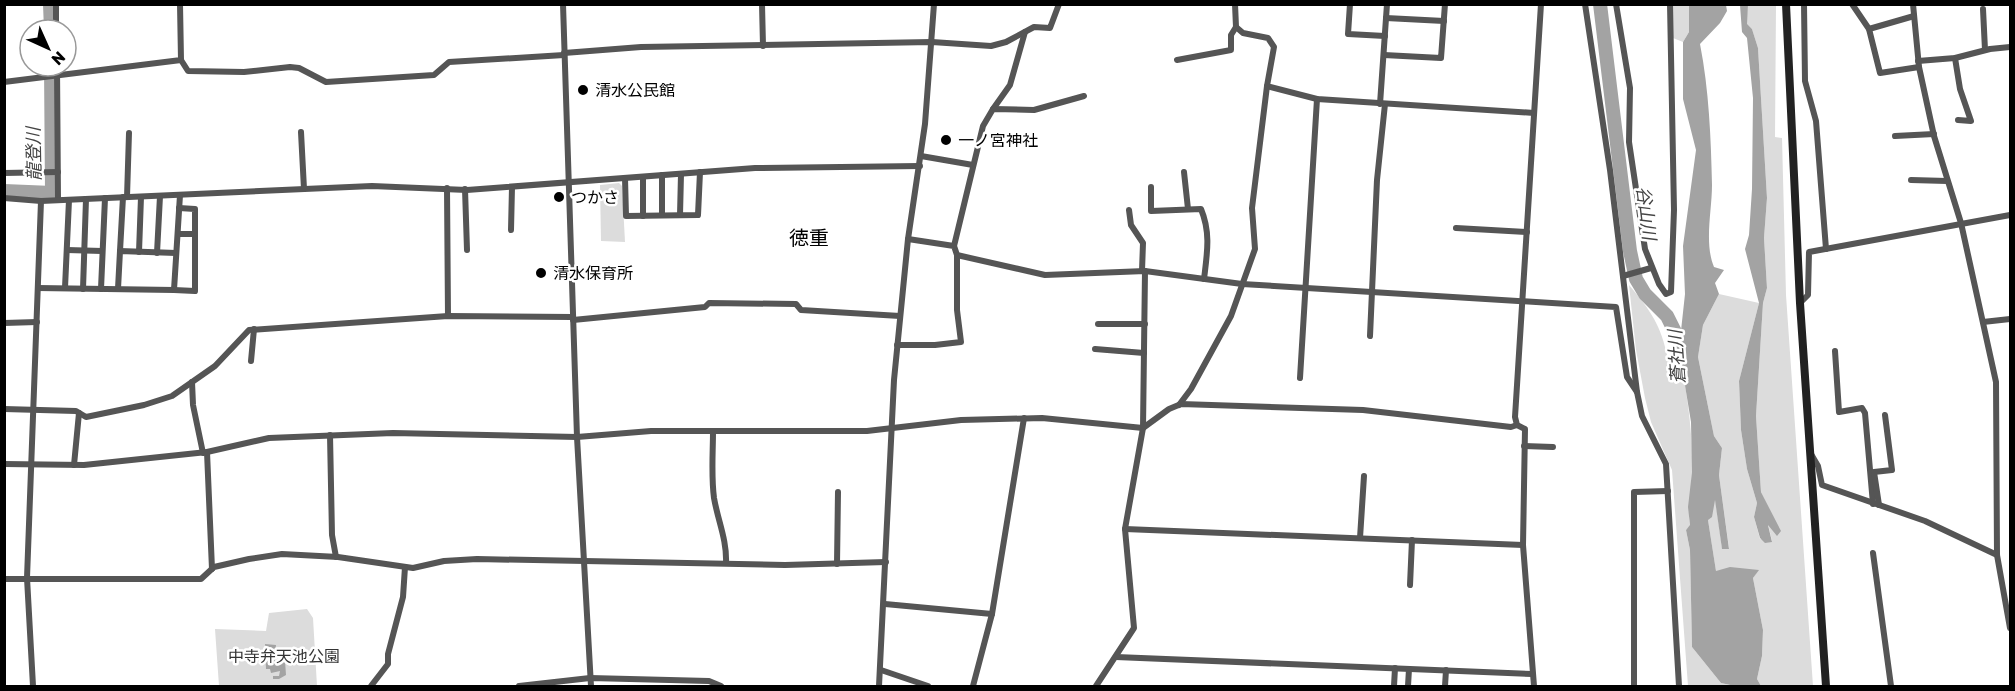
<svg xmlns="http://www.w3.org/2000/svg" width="2015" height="691" font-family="Rubik,'Noto Sans JP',sans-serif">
  <rect width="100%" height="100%" fill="#fff"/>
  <g fill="#dcdcdc">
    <path d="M1673 5H1689V32L1683 42 1673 38Z"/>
    <path d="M1748 5H1776L1775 137 1782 138 1786 295 1813 686H1761L1757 679 1762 656 1763 630 1753 578 1758 570 1716 571 1708 520 1715 497 1722 548H1729L1719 475 1722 448 1714 436 1698 357 1703 325 1719 294 1759 303 1739 381 1741 430 1747 469 1757 503 1754 517 1760 539 1772 541 1768 524 1780 531 1761 492 1756 416 1763 303 1767 288 1764 238 1767 198 1758 48 1752 29 1746 24Z"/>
    <path d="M619 183 622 186 625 242 601 241 600 185Z"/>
    <path d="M1629 285C1651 311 1661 325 1668 359L1679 349C1686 389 1693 429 1692 470 1692 489 1688 506 1690 526L1686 530 1690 550 1692 647 1721 683 1735 686H1688L1672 470 1651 422 1645 398 1636 350Z"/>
    <path d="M307 609 313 618 317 686H219L215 629 266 631 269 613Z"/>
  </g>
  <g fill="#a3a3a3">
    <path d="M1689 5H1726L1727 11 1720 23 1700 44C1709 90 1711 138 1712 185 1712 211 1704 243 1714 267L1724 270 1715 283 1719 294 1703 325 1698 357 1714 436 1722 448 1719 475 1729 549H1722L1715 500 1712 517 1708 520 1716 571 1730 567 1759 570 1753 578 1763 630 1762 656 1757 679 1761 686H1735L1721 683 1692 647 1690 550 1686 530 1690 525 1688 507 1692 472 1691 422 1679 349 1685 294 1683 246 1696 150 1683 99V42L1689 32Z"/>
    <path d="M1748 5 1747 24 1752 29 1758 48 1767 198 1764 238 1767 288 1763 303 1756 416 1761 492 1781 531 1777 536 1768 525 1772 542 1765 543 1760 538 1754 517 1757 503 1747 469 1741 430 1739 381 1759 303 1745 249 1749 235 1752 189 1753 98 1747 38 1742 32 1740 5Z"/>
    <path d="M265 644 276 645 275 654 271 653 270 659 285 661 286 675 279 679H273V676H279L280 671 271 673 270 669H266Z"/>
  </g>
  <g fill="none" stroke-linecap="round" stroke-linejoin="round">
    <g stroke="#a3a3a3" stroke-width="14">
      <path d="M50 4 51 30"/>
      <path d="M1600 4 1630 251 1636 279 1645 294 1667 316 1687 356"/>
      <path d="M4 191 52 193 51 66"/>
    </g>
    <g stroke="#555" stroke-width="6">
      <path d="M56 4V30"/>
      <path d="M563 4 577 437 591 686"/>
      <path d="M762 4 763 46"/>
      <path d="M1235 4 1236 27 1243 33 1268 38 1274 47 1267 86 1317 99 1534 113"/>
      <path d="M1350 4 1348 34 1385 36"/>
      <path d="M1585 4 1610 170 1637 392 1642 416 1666 464 1679 686"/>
      <path d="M1616 4 1630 88 1629 142 1645 249 1659 284 1666 294 1671 292 1674 210 1670 4"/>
      <path d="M1804 4 1805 81 1816 121 1826 249"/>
      <path d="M1852 4 1869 29 1880 73 1919 67"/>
      <path d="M1913 4 1919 67 1934 136 1961 223 1996 382 1997 555 2010 628"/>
      <path d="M1983 9 1985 50"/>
      <path d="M1386 18 1444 21"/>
      <path d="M1869 29 1914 16"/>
      <path d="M564 53 641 47 932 42 991 46 1006 42 1034 27 1050 28 1059 4"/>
      <path d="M1384 55 1441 58 1445 4"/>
      <path d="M1955 58 1960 89 1971 121 1958 120"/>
      <path d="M181 60 188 71 244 72 290 67 299 68 326 82 434 75 449 62 564 55"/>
      <path d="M1177 60 1231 50V35L1236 27"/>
      <path d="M1918 61 1955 58 1990 49 2010 47"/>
      <path d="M57 66 58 200"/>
      <path d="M4 82 181 60 180 4"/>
      <path d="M1380 104 1387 4"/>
      <path d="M993 109 1010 85 1025 32"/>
      <path d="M301 132 304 189"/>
      <path d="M1895 136 1934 134"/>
      <path d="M921 156 973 165"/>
      <path d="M1184 172 1188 209"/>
      <path d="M4 173 58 172"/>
      <path d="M662 175V215"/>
      <path d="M643 177V216"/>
      <path d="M625 178 626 216 698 215 700 172"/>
      <path d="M1911 180 1947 181"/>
      <path d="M1151 187V211L1201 209C1211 233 1207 254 1204 279"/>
      <path d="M447 188 448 316"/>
      <path d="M465 189 467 250"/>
      <path d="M127 197 129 133"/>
      <path d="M4 198 41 201 372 186 467 190 755 168 920 166"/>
      <path d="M1129 210 1131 225 1143 243 1142 271"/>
      <path d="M680 215 681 174"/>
      <path d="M1456 228 1527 232"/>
      <path d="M511 230 512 187"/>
      <path d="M178 234H195"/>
      <path d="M908 239 954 246 957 255 1045 275 1145 271 1242 284 1616 307 1627 377 1637 392"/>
      <path d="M954 246 983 126 993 109 1034 110 1084 96"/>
      <path d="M67 250 102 251"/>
      <path d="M120 251 123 197"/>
      <path d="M139 252 141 197"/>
      <path d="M157 253 160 196"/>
      <path d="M1623 276 1651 268"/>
      <path d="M38 288 174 290 180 195"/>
      <path d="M65 288 69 200"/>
      <path d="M83 289 86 199"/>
      <path d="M101 289 105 198"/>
      <path d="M118 289 120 251 176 253"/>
      <path d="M174 290 195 291V209L179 208"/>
      <path d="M1800 303 1808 295 1809 252 2010 215"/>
      <path d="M573 320 705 307 709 303 796 304 801 310 900 316"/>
      <path d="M1983 322 2010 319"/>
      <path d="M4 323 37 322"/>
      <path d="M1098 324H1145"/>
      <path d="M1370 336 1377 180 1385 104"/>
      <path d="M897 345H935L961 342 957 310V255"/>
      <path d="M1095 349 1144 353"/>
      <path d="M1835 351 1839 412 1862 408 1865 413 1873 504"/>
      <path d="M251 361 254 329"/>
      <path d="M1300 378 1317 99"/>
      <path d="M192 382 193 405 203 453"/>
      <path d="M1179 405 1191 389 1231 316 1255 249 1252 208 1267 86"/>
      <path d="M4 409 76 411 86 417 144 405 172 396 215 366 249 330 448 316 572 317"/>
      <path d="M713 431C713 453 711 476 714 498 718 521 727 540 726 563"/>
      <path d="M330 435 332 535 336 557"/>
      <path d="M1524 446 1553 447"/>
      <path d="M207 452 212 569"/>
      <path d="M1811 454 1818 466 1822 485 1925 521 1997 555"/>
      <path d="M4 464 84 465 207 452 269 438 393 433 577 437 651 431H867L961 420 1042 418 1143 428 1169 409 1181 404 1363 410 1511 427 1517 425"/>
      <path d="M74 465 79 413"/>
      <path d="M1879 505 1874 472 1892 470 1885 415"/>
      <path d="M1125 529 1523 545"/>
      <path d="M1360 538 1364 476"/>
      <path d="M1873 553 1891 686"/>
      <path d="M837 564 838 492"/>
      <path d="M4 579H201L214 567 249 559 282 554 338 557 413 568 444 561 477 559 785 565 886 562"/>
      <path d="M1410 585 1412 540"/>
      <path d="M885 604 992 614"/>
      <path d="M1116 657 1532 674"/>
      <path d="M881 670 928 686"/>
      <path d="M33 686 27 578 41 201"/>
      <path d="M371 686 388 664V654L403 597 405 567"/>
      <path d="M519 686 590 678 709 681 721 686"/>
      <path d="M879 686 894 380 908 239 925 124 934 4"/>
      <path d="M973 686 992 614 1024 418"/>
      <path d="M1096 686 1134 628 1125 529 1143 428 1145 271"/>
      <path d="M1394 686 1395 668"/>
      <path d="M1408 686 1409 669"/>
      <path d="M1445 686 1446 670"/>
      <path d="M1534 686 1523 545 1525 429 1517 425 1515 417 1541 4"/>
      <path d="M1634 686V492L1668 491"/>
    </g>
    <path stroke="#222" stroke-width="8" d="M1786 4 1800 303 1826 686"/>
  </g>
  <g fill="#000" stroke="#fff" stroke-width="2">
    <circle cx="583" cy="90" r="6"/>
    <circle cx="946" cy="140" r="6"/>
    <circle cx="559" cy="197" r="6"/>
    <circle cx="541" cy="273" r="6"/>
  </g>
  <g text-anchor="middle" stroke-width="5" stroke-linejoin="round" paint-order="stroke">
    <g font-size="16" fill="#000" stroke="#fff" text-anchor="start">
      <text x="595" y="96">清水公民館</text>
      <text x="958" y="146">一ノ宮神社</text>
      <text x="571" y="203">つかさ</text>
      <text x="553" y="279">清水保育所</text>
    </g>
    <g font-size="16" fill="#333" stroke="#fff">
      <text x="284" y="662">中寺弁天池公園</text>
    </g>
    <g font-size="18" font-style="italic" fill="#444" stroke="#fff">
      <text transform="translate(34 154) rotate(-91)" y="6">龍登川</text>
      <text transform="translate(1646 213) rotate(83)" y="6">谷山川</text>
      <text transform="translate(1677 357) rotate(-94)" y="6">蒼社川</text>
    </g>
    <g font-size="20" fill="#000" stroke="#fff">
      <text x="809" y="245">徳重</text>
    </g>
  </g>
  <rect width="2015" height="691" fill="none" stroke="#000000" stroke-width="12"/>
  <g transform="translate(48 48) rotate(135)"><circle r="28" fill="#ffffff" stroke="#999999" stroke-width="1.5"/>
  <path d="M0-4.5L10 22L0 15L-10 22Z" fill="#000000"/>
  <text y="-9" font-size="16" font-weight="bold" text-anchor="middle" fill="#000000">N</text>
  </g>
</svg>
